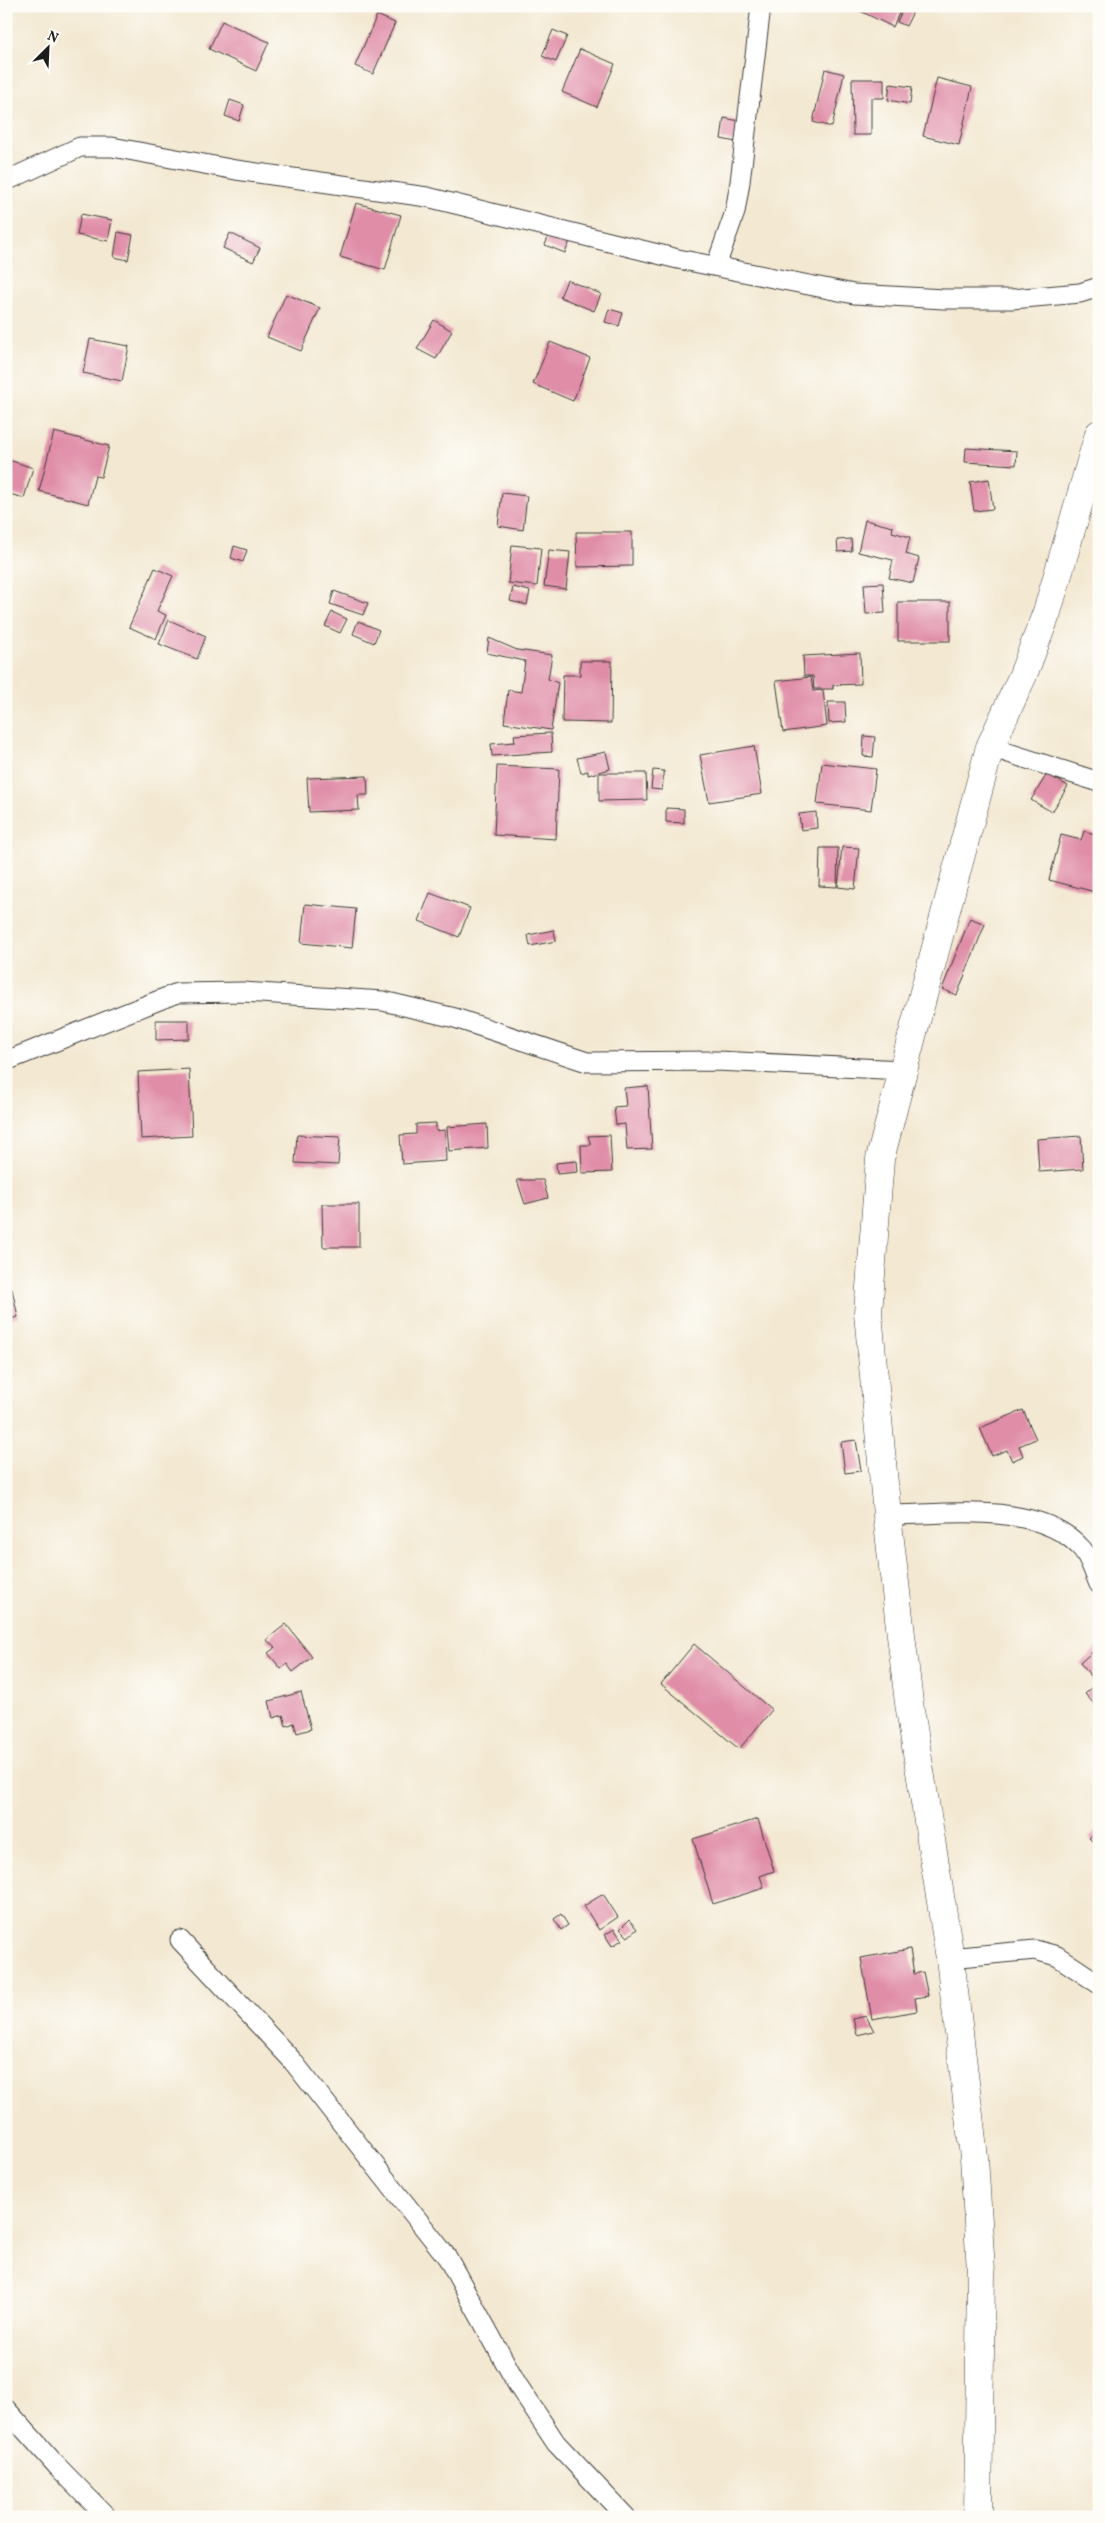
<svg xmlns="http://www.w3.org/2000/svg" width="1105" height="2523" font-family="Vollkorn,serif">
  <rect width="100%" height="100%" fill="#fdfcf7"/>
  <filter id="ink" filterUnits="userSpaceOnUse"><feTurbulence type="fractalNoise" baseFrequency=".02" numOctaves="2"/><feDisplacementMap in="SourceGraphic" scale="10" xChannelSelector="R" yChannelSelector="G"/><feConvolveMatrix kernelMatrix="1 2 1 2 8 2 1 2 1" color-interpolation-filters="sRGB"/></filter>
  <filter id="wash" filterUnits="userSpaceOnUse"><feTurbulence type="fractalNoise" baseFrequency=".0096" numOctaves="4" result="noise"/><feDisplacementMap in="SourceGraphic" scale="20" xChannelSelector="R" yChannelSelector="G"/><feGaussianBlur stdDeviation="1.12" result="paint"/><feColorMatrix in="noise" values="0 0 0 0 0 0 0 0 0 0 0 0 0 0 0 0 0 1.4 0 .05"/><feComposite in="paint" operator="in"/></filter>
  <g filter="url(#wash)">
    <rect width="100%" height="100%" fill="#f3e8d1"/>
    <g id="blocks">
      <g fill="#e08da8">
        <path d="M850 6H902L893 27Z"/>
        <path d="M904 6H916L906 26 897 22Z"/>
        <path d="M377 15 395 23 373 74 355 66Z"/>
        <path d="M222 21 269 42 256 71 209 49Z"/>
        <path d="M553 30 567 36 556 62 542 56Z"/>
        <path d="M580 49 615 64 597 107 562 92Z"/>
        <path d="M825 69 844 74 832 127 813 122Z"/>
        <path d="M937 78 972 87 959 145 923 136Z"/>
        <path d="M852 79H884V98H871V135H853Z"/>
        <path d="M890 84 912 87 910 104 888 100Z"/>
        <path d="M230 100 244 105 239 121 225 116Z"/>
        <path d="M724 118 745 122 741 143 721 139Z"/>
        <path d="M356 203 401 215 385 270 340 257Z"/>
        <path d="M81 214 112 220 108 241 77 235Z"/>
        <path d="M118 232 133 235 128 260 114 257Z"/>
        <path d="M230 233 260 248 253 262 223 248Z"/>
        <path d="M550 233 570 241 565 253 545 245Z"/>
        <path d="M567 280 601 294 594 311 560 297Z"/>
        <path d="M286 294 320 308 301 351 267 337Z"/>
        <path d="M609 309 623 313 619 326 605 322Z"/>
        <path d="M434 320 452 331 436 359 417 349Z"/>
        <path d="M90 339 129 346 122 381 83 373Z"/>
        <path d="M550 342 590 358 573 401 533 384Z"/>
        <path d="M54 432 109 446 101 477 95 476 88 504 39 491Z"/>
        <path d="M966 448 1017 451 1016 465 965 462Z"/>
        <path d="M6 459 33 468 24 498 6 493Z"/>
        <path d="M989 479 993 509 974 511 970 482Z"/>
        <path d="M502 493 527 496 523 530 498 526Z"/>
        <path d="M865 520 893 527 892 532 910 537 906 554 919 558 913 583 889 578 893 560 858 552Z"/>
        <path d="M576 532H632V566L577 567Z"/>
        <path d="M851 539 852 551 838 552 837 540Z"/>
        <path d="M512 545 541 548 537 586 508 583Z"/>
        <path d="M234 546 247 550 243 562 231 558Z"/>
        <path d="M549 550 570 552 566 589 544 586Z"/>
        <path d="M155 568 173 576 157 611 166 615 156 639 129 627Z"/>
        <path d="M883 583 885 613 866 614 864 584Z"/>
        <path d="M513 587 530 591 527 605 510 601Z"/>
        <path d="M334 591 368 603 363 615 330 604Z"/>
        <rect x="898" y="602" width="52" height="39"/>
        <path d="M332 612 347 619 340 633 325 626Z"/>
        <path d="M169 620 206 636 197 659 159 644Z"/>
        <path d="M358 621 379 630 374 643 353 634Z"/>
        <path d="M489 638 517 650 552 655 548 679 558 683 551 730 504 723 508 690 521 692 525 661 487 653Z"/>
        <path d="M860 653 861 684 833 685V689H814L813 676H804L803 656Z"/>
        <path d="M580 661H612L611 723 562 722 563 675H580Z"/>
        <path d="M811 677 813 691 823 690 827 726 783 732 776 681Z"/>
        <path d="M828 702H845L846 722 829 723Z"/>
        <path d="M551 733 552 752 492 756 491 744 515 742 514 735Z"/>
        <path d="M864 736 875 737 873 757 863 756Z"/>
        <path d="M754 746 762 794 709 802 700 755Z"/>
        <path d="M606 752 610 769 588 775V771L581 773 577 758Z"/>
        <path d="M822 763 876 769 871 810 817 804Z"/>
        <path d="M497 766 559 769 556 839 494 835Z"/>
        <path d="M653 770 664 771 662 790 651 789Z"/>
        <path d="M599 773H646L647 800 599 801Z"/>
        <path d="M1047 774 1068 786 1052 812 1031 800Z"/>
        <path d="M367 776 368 795H358L359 810 309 812 307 778Z"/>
        <path d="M666 808 684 809V823L666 822Z"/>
        <path d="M816 812 817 828 801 830 799 814Z"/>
        <path d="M1084 831 1099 835 1095 851 1099 852V893L1049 880 1061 835 1081 840Z"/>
        <path d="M842 847 859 848 855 889 838 887Z"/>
        <path d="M820 848H838L837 887 819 886Z"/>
        <path d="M430 893 470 908 459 937 419 921Z"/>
        <path d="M305 904 356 909 352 948 301 943Z"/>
        <path d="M970 918 985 924 957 995 942 989Z"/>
        <path d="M554 930 556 941 530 946 528 935Z"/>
        <path d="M156 1020H189V1039L156 1040Z"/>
        <path d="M189 1069 192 1136 141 1139 138 1072Z"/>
        <path d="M648 1086 652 1149 627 1150 625 1124 616 1125 614 1107 626 1106 624 1088Z"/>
        <path d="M436 1123V1131L445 1130 446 1161 402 1164 400 1135 416 1134V1124Z"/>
        <path d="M487 1124 488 1148 449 1151 447 1127Z"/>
        <path d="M297 1135 340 1137 338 1165 295 1163Z"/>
        <path d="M610 1135 612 1172 582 1173 581 1145H591L588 1136Z"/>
        <path d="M1081 1136 1083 1169 1039 1172 1037 1139Z"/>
        <path d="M577 1161 578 1172 557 1174 556 1163Z"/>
        <path d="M517 1180H543L548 1198 525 1204Z"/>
        <path d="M322 1204H359V1247H323Z"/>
        <path d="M12 1289 18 1317 6 1320V1290Z"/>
        <path d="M1023 1410 1036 1439 1019 1446 1023 1456 1012 1461 1007 1450 992 1456 980 1428Z"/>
        <path d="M856 1440 861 1471 845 1473 841 1442Z"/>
        <path d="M286 1624 312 1657 293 1672 287 1664 281 1669 268 1653 276 1647 266 1640Z"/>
        <path d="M694 1644 772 1710 739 1749 661 1684Z"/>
        <path d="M1099 1646V1709L1085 1694 1097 1683 1080 1663Z"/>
        <path d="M301 1692 311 1729 297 1733 294 1723 286 1726 283 1715 273 1718 269 1701Z"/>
        <path d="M758 1819 774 1871 760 1876 764 1888 713 1904 693 1839Z"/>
        <path d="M1099 1829V1848L1089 1838Z"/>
        <path d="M603 1894 618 1917 599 1930 584 1906Z"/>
        <path d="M561 1914 568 1925 561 1930 554 1919Z"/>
        <path d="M629 1920 637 1929 628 1937 620 1929Z"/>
        <path d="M614 1929 622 1940 612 1946 605 1935Z"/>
        <path d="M910 1949 914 1974 923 1972 928 1996 915 1998 917 2011 872 2019 861 1958Z"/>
        <path d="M866 2016 874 2031 857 2035 853 2019Z"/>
      </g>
    </g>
  </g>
  <g filter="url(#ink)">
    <use href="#blocks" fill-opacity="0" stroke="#3c3b37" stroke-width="1"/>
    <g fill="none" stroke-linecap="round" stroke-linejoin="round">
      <defs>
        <g id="street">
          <path d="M6 181 80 147H112L236 170 427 197 678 259 854 294 944 299H1012L1080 293 1099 287"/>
          <path d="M716 266 735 212 740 182 761 6"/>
          <path d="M990 747 1099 782"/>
          <path d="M6 1061 177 993 243 992 383 1001 455 1018 587 1062 717 1061 903 1070"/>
          <path d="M887 1515C945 1515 1040 1500 1082 1549 1090 1558 1094 1573 1099 1584"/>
          <path d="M180 1940 291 2059 447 2257 517 2384 556 2443 626 2517"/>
          <path d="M950 1958 1035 1950 1057 1956 1099 1984"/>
          <path d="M6 2409 57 2466 107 2517"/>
        </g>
        <path id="secondary" d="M978 2517 981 2271 974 2157 950 1958 909 1703 887 1515 868 1313 880 1159 911 1040 990 747 1023 675 1047 612 1099 434"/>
      </defs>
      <use href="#street" stroke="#3c3b37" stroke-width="21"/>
      <use href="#secondary" stroke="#3c3b37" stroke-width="29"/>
      <use href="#street" stroke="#fff" stroke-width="19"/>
      <use href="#secondary" stroke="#fff" stroke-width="28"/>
    </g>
  </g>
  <rect width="1105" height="2523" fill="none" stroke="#fdfcf7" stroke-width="25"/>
  <g transform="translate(48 48) rotate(24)" stroke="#fdfcf7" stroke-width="4" paint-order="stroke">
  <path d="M0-4L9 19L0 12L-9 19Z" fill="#1c1c1c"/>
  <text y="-8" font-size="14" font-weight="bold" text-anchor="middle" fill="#1c1c1c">N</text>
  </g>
</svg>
